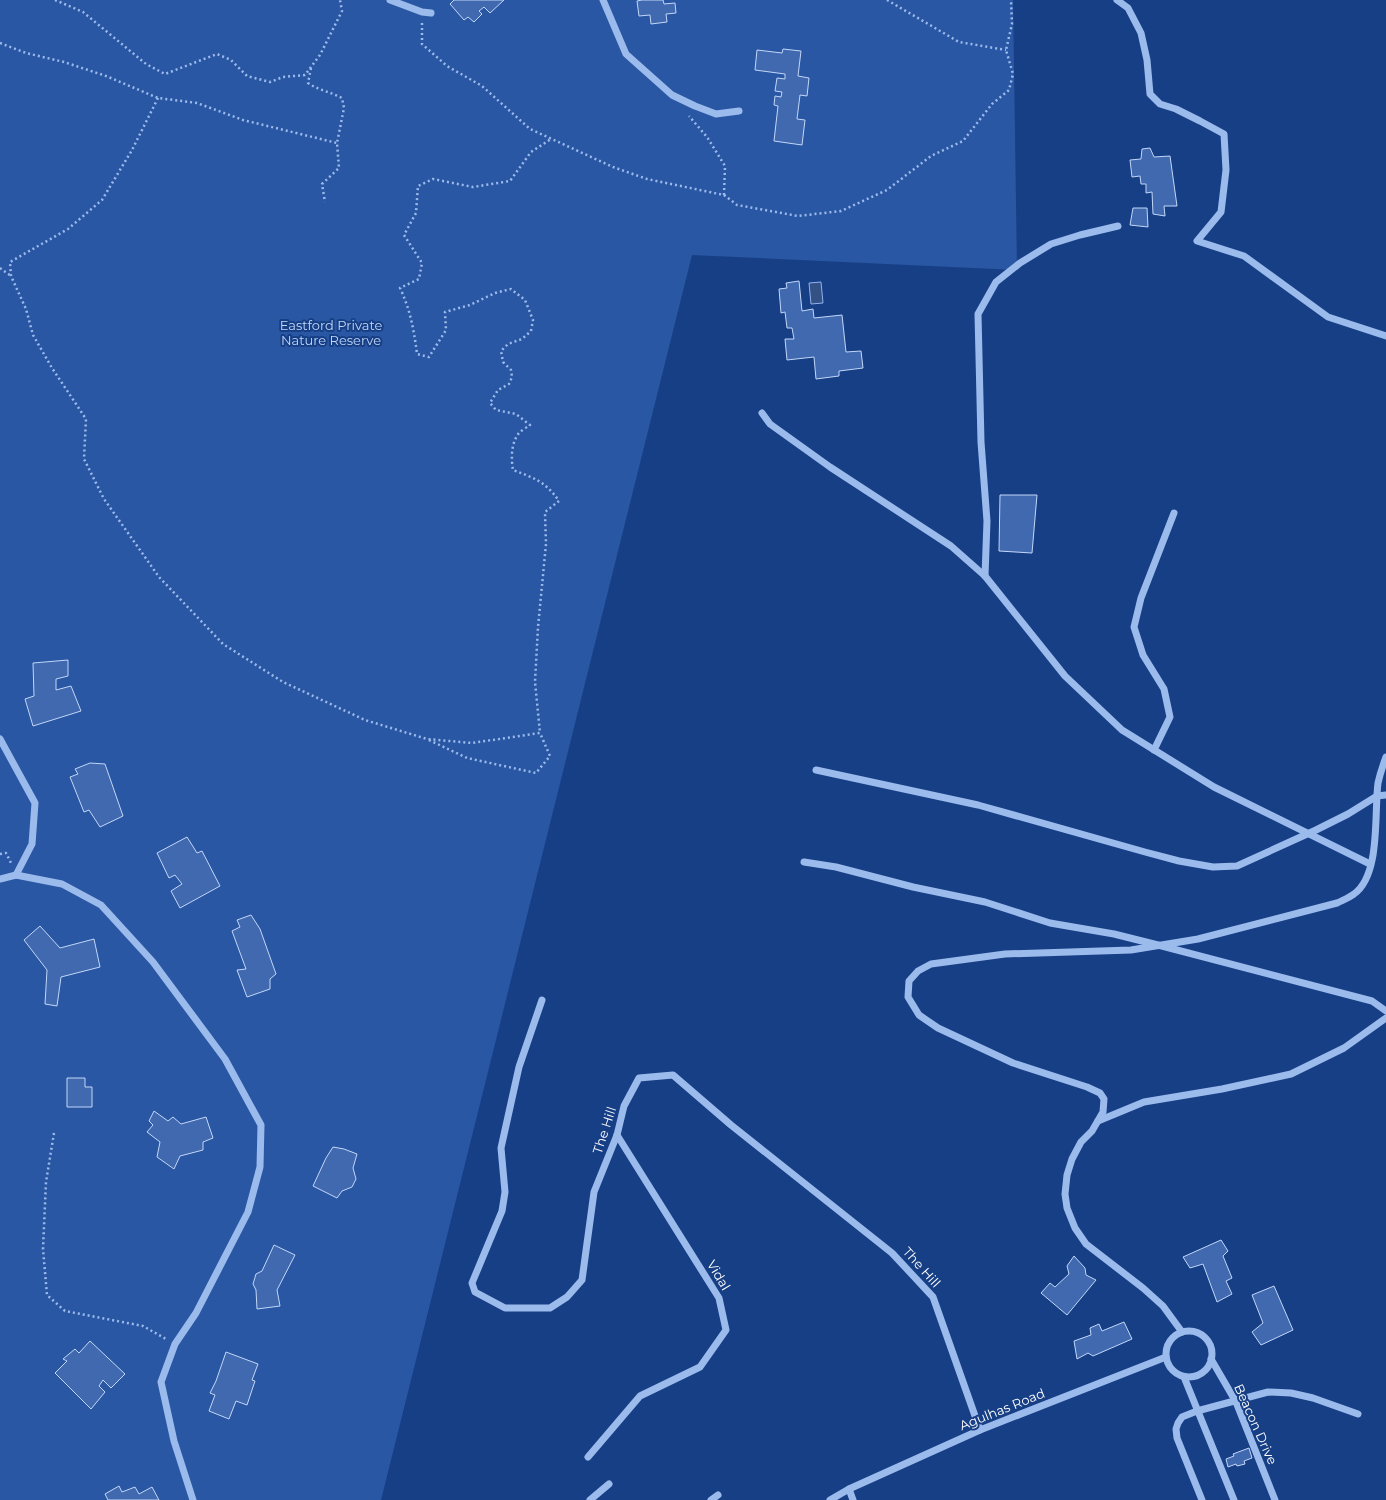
<svg xmlns="http://www.w3.org/2000/svg" width="1386" height="1500" font-family="Montserrat,sans-serif">
  <rect width="100%" height="100%" fill="#173f85"/>
  <path fill="#2a57a3" d="M0 0H1013L1017 270 692 255 381 1500H0Z"/>
  <path fill="#345185" stroke="#8fb4f0" d="M821 282 823 303 811 304 809 283Z"/>
  <g fill="#4069af" stroke="#c2d7f9">
    <path d="M454 0H504L490 13 484 7 479 11 482 14 474 22 468 17 464 20 450 4Z"/>
    <path d="M642 0H663L664 4 675 3 676 13 666 14 667 22 651 24 650 15 639 16 637 1Z"/>
    <path d="M783 49 801 51 798 76 809 78 807 96 800 95 797 119 805 120 802 145 774 141 778 106 774 105 775 96 781 97 782 92 775 91 777 78 785 79V74L755 70 757 50 782 53Z"/>
    <path d="M1150 148 1154 157 1170 156 1177 206H1164L1165 216 1153 214 1152 192 1146 193V184H1141L1140 176 1132 177 1130 160 1141 159 1142 149Z"/>
    <path d="M1133 208H1147L1148 227 1130 225Z"/>
    <path d="M799 281 802 311 813 309 814 318 842 315 846 352 861 351 863 368 839 371V376L816 379 814 357 787 360 785 339H794L792 328H787L785 312 781 313 779 289 787 288 786 283Z"/>
    <path d="M1000 495H1037L1032 553 999 551Z"/>
    <path d="M68 660V676L56 679V690L71 686 81 711 33 726 25 699 34 696 33 663Z"/>
    <path d="M90 763 105 764 123 816 100 827 89 810 84 812 70 777 78 774 75 769Z"/>
    <path d="M187 837 197 853 202 851 220 886 180 908 171 891 182 884 175 875 169 878 157 853Z"/>
    <path d="M251 915 260 929 276 974 270 979V989L247 997 237 970 246 969 232 931 240 927 237 920Z"/>
    <path d="M40 926 60 948 94 939 100 967 61 977 57 1006 45 1004 47 970 24 940Z"/>
    <path d="M67 1078H85V1087H92V1107H67Z"/>
    <path d="M154 1111 168 1121 173 1117 181 1124 206 1117 213 1138 203 1142V1150L180 1156 174 1169 157 1157 160 1142 147 1132 153 1125 149 1121Z"/>
    <path d="M333 1147 344 1149 357 1154 353 1168 356 1179 352 1187 342 1191 337 1198 313 1186 326 1158Z"/>
    <path d="M1221 1240 1228 1251 1223 1256 1232 1278 1226 1281 1232 1294 1217 1302 1203 1264 1190 1268 1183 1257Z"/>
    <path d="M274 1245 295 1255 277 1290 280 1306 257 1309 256 1290 253 1284 256 1274 262 1271Z"/>
    <path d="M1074 1256 1085 1268 1086 1275 1096 1280 1067 1315 1041 1293 1050 1283 1055 1287 1069 1274 1067 1266Z"/>
    <path d="M1274 1286 1293 1330 1261 1345 1252 1332 1263 1323 1252 1295Z"/>
    <path d="M1124 1322 1132 1339 1093 1356 1088 1353 1077 1359 1074 1341 1091 1335 1090 1328 1099 1324 1102 1331Z"/>
    <path d="M90 1341 125 1374 111 1388 103 1380 99 1386 105 1392 91 1409 55 1373 67 1361 63 1359 75 1349 79 1353Z"/>
    <path d="M226 1352 258 1364 252 1380 255 1381 247 1405 236 1401 229 1419 209 1411 215 1395 210 1393 216 1381Z"/>
    <path d="M1249 1448 1252 1458 1244 1461 1245 1464 1237 1466 1236 1464 1228 1467 1226 1459 1234 1456 1233 1454Z"/>
    <path d="M119 1486 122 1492 135 1487 139 1494 152 1487 159 1500H108L105 1494Z"/>
  </g>
  <g fill="none" stroke-linecap="round" stroke-linejoin="round">
    <g stroke="#9cbbed" stroke-width="2.5" stroke-dasharray="2 3" stroke-linecap="butt">
      <path d="M55 0 83 12 146 64 165 74 217 54 231 60 247 76 270 82 283 77 305 75 320 55 342 11 340 0"/>
      <path d="M887 0 959 42 1006 50"/>
      <path d="M422 23V44L447 66 482 86 530 129 613 167 647 179 724 195 725 166 707 137 689 116"/>
      <path d="M0 43 26 53 64 62 106 76 158 98 197 103 243 120 337 143"/>
      <path d="M311 68 308 83C318 90 331 92 342 98L344 108 337 143 339 168 322 184 325 202"/>
      <path d="M158 98 132 150 102 200 68 229 10 262 11 276 26 309 33 335 52 368 86 419 84 459 104 499 159 577 223 644 283 682 365 720 427 739 472 743 540 733 535 682 538 627 546 544 545 512 559 501C545 481 534 478 513 470 511 458 511 443 519 433 522 430 527 427 530 425L516 414 496 410 490 403 498 390 509 384 512 377 511 370 503 362 501 351 508 344 522 339 531 331 533 320 525 300 511 289 495 293 470 305 445 312 446 330 429 357 417 354C414 330 410 309 400 288L419 279 422 263 404 235 416 213 418 186 433 179 473 187 510 181 531 152 551 139"/>
      <path d="M724 195 737 205 798 216 841 211 887 190 931 156 963 141 992 104 1009 90 1013 74 1006 50 1012 24 1011 0"/>
      <path d="M0 268 11 276"/>
      <path d="M429 740 467 758 536 773 550 756 540 733"/>
      <path d="M0 854 6 853 11 863"/>
      <path d="M54 1133 46 1182 43 1249 47 1295 65 1311 143 1326 166 1339"/>
    </g>
    <g stroke="#9cbbed" stroke-width="7">
      <path d="M390 0 422 12 431 13"/>
      <path d="M603 0 626 54 672 95 695 106 716 114 739 111"/>
      <path d="M1117 0 1128 8 1141 33 1147 60 1150 94 1160 104 1176 109 1200 121 1224 134 1226 170 1221 212 1197 241 1244 256 1328 317 1386 336"/>
      <path d="M762 413 770 424 830 467 951 546 985 576 1065 676 1122 730 1214 787 1370 864"/>
      <path d="M985 576 987 521 981 442 978 314 996 282 1020 263 1051 244 1080 235 1118 226"/>
      <path d="M0 739 35 803 32 844 16 875 0 879"/>
      <path d="M1154 750 1170 717 1164 689 1143 655 1134 627 1141 598 1174 513"/>
      <path d="M816 770 978 805 1145 852 1179 861 1213 867 1237 866 1316 830 1348 814 1377 796 1386 795"/>
      <path d="M804 862 836 867 913 887 985 902 1050 923 1114 934 1158 945 1372 1001 1386 1011"/>
      <path d="M16 875 62 884 101 905 153 962 225 1059 261 1125 260 1167 248 1212 196 1313 175 1344 161 1382 174 1441 193 1500"/>
      <path d="M542 1000 519 1067 501 1148 505 1192 502 1211 472 1283 475 1292 505 1308H550L567 1297 582 1280 594 1192 617 1135 624 1106 639 1078 673 1075 731 1125 892 1253 933 1297 980 1430"/>
      <path d="M1098 1121 1144 1102 1222 1089 1291 1074 1344 1048 1386 1018"/>
      <circle cx="1189" cy="1354" r="23"/>
      <path d="M1182 1332 1163 1306 1143 1288 1086 1244 1075 1228 1067 1208 1065 1194 1067 1175 1072 1159 1081 1142 1092 1131 1103 1112 1104 1099 1100 1093 1087 1087 1013 1063 938 1028 919 1015 908 997 909 981 918 971 931 964 1005 954 1131 950 1198 939 1337 903C1343 900 1349 898 1354 894 1381 875 1374 813 1378 783 1380 774 1383 765 1386 757"/>
      <path d="M1211 1359 1236 1402 1275 1500"/>
      <path d="M1184 1377 1234 1500"/>
      <path d="M588 1457 640 1396 700 1367 726 1330 719 1298 617 1135"/>
      <path d="M849 1489 853 1500"/>
      <path d="M590 1500 609 1484"/>
      <path d="M711 1500 718 1495"/>
      <path d="M830 1500 849 1489 980 1430 1166 1357"/>
      <path d="M1202 1500 1177 1438 1176 1429 1178 1423 1182 1417 1197 1411 1268 1392 1291 1393 1313 1398 1358 1414"/>
    </g>
  </g>
  <g text-anchor="middle" stroke-width="4" stroke-linejoin="round" paint-order="stroke">
    <g font-size="13" fill="#c2d7f9" stroke="#173f85">
      <text x="331" y="330">Eastford Private<tspan x="331" dy="15">Nature Reserve</tspan></text>
    </g>
    <g font-size="13" fill="#fff" stroke="#173f85">
      <text transform="translate(604 1130) rotate(-72)" y="5">The Hill</text>
      <text transform="translate(922 1267) rotate(48)" y="5">The Hill</text>
      <text transform="translate(719 1275) rotate(59)" y="5">Vidal</text>
      <text transform="translate(1002 1409) rotate(-22)" y="5">Agulhas Road</text>
      <text transform="translate(1256 1424) rotate(66)" y="5">Beacon Drive</text>
    </g>
  </g>
</svg>
